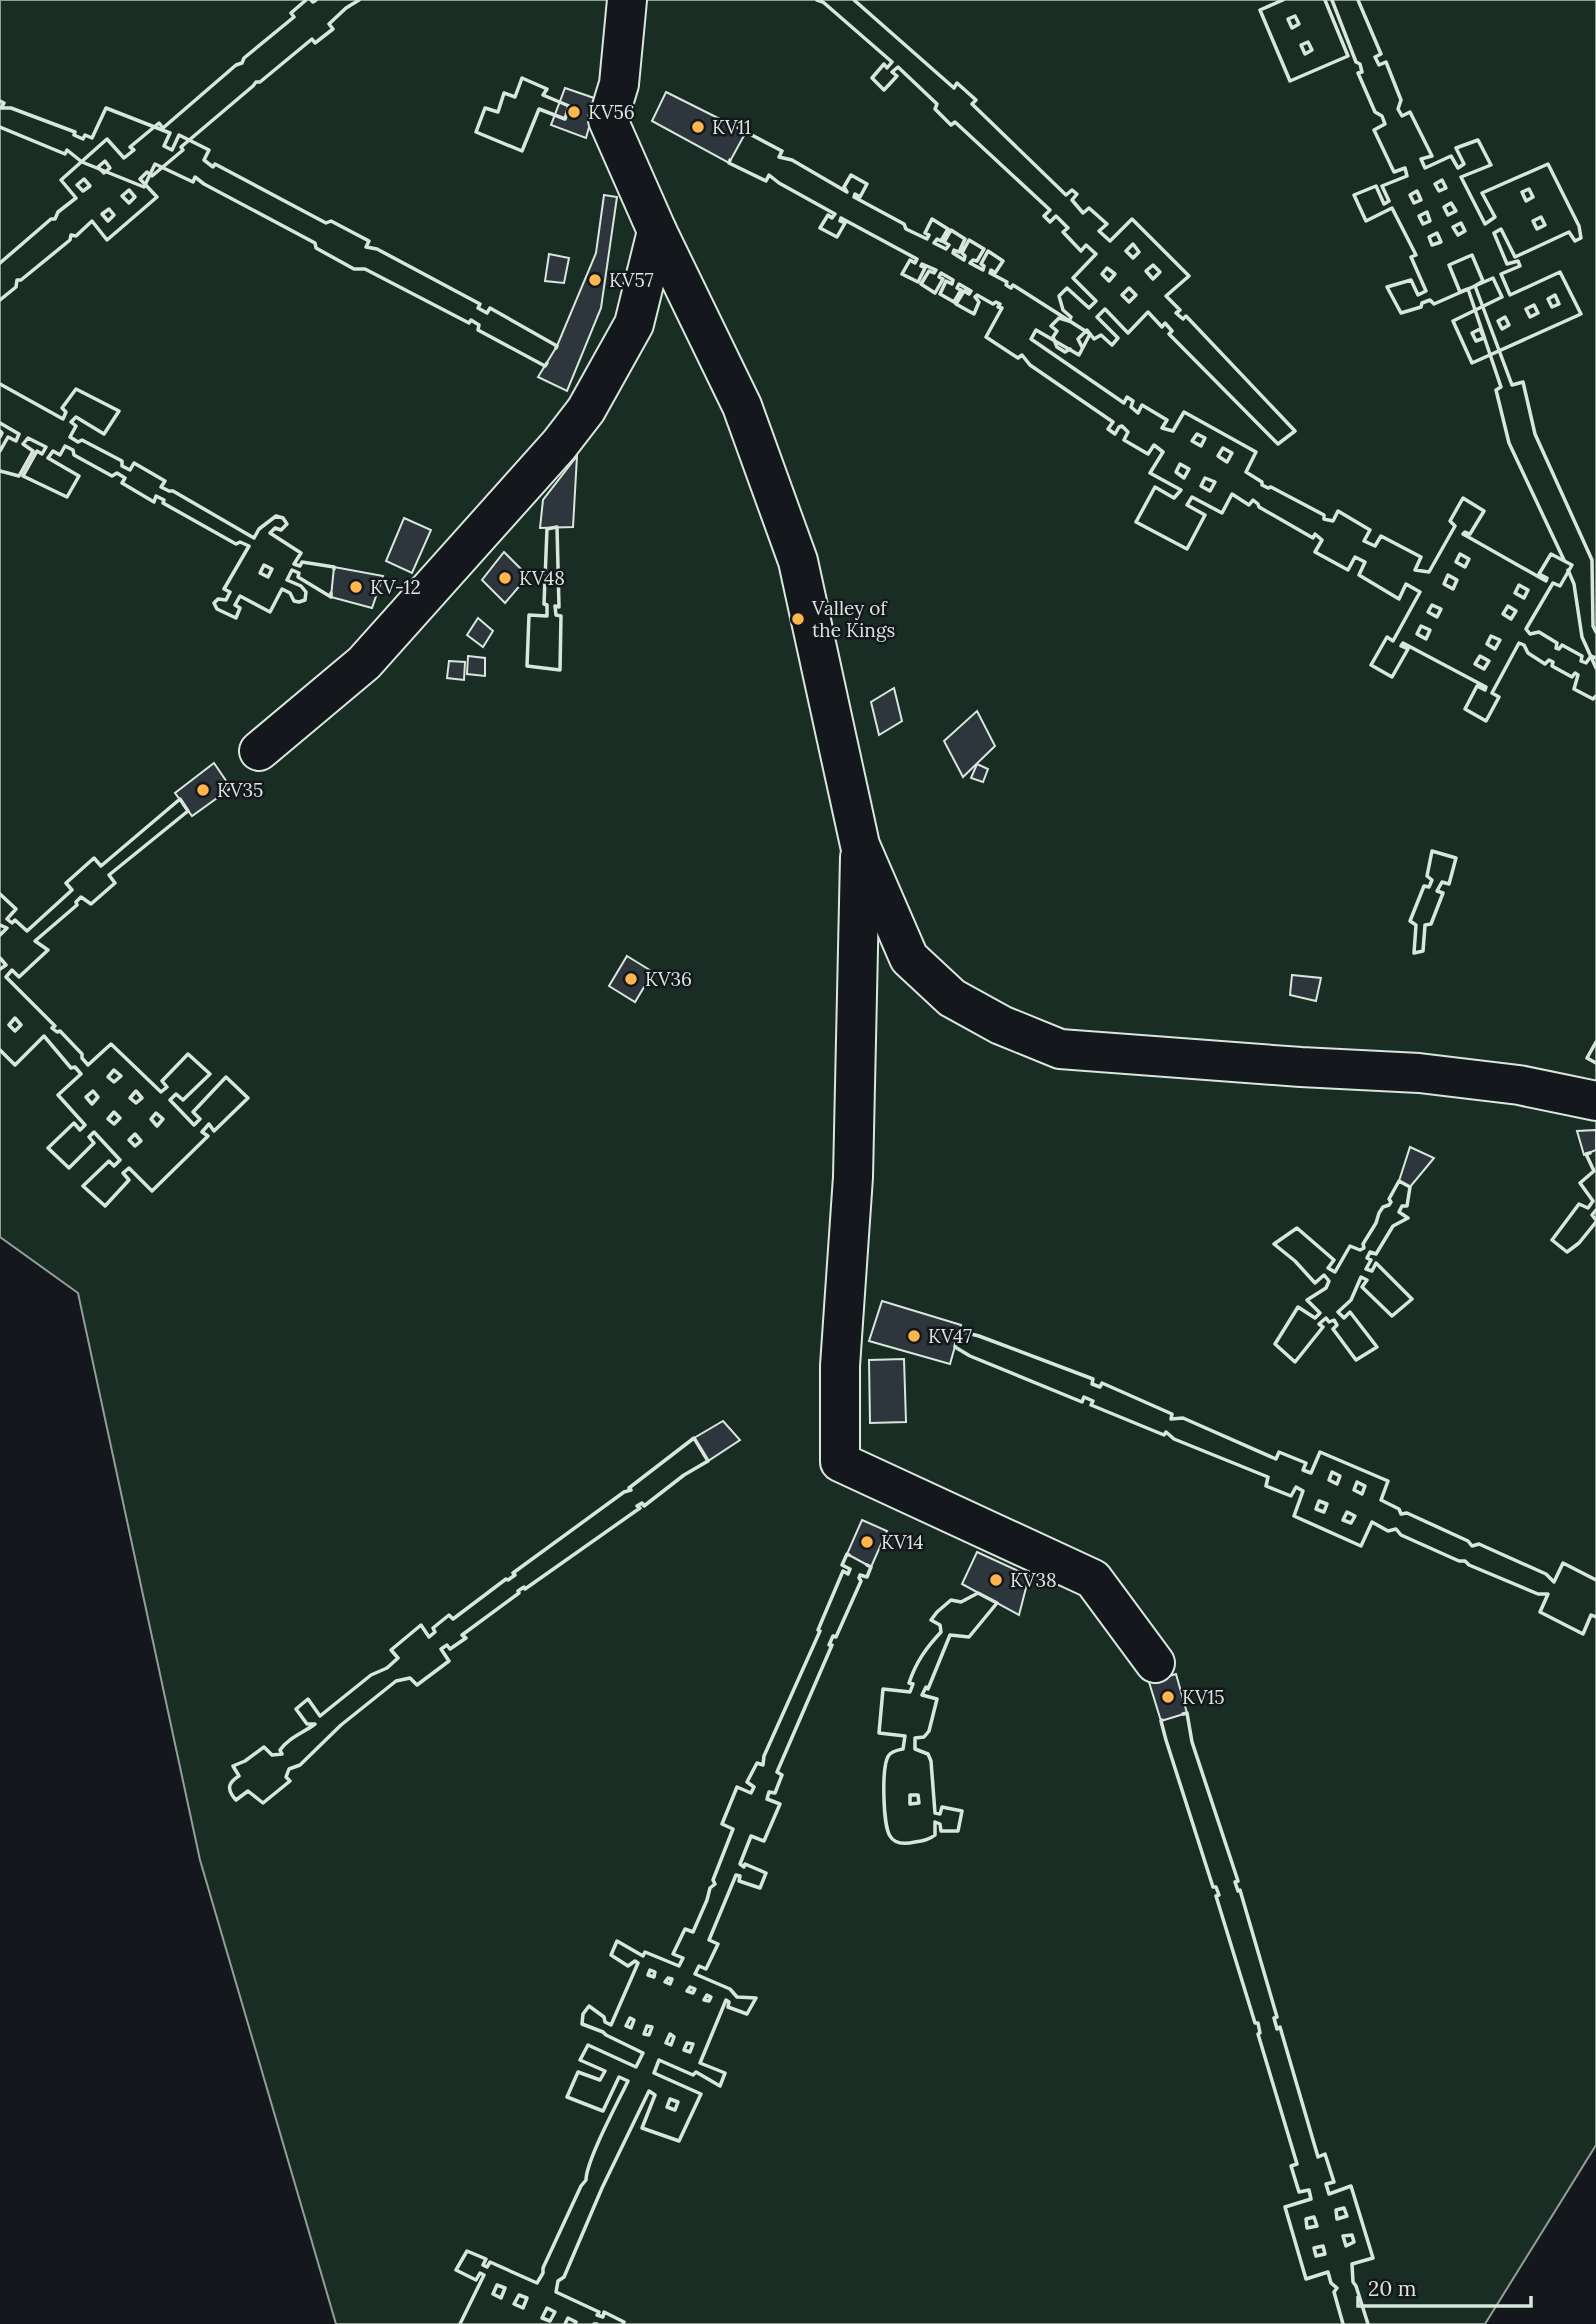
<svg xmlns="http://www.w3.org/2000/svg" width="1596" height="2324" font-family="Lora,serif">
  <rect width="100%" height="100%" fill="#14181c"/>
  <path fill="#1a2d24" stroke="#939e99" stroke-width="2" d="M0 0H1596V2145L1485 2324H336L200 1860 78 1293 0 1237Z"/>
  <g fill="#2c363c" stroke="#d8e6dc" stroke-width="2">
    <path d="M565 88 597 99 586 138 551 125Z"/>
    <path d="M666 92 746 132 729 163 652 121Z"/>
    <path d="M604 195 617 197 601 308 567 391 538 377 557 346 596 253Z"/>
    <path d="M549 254 569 258 564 283 545 281Z"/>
    <path d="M577 456 573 527 540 528 543 500Z"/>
    <path d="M404 518 431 530 412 573 386 561Z"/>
    <path d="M504 552 528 576 505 603 482 580Z"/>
    <path d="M334 567 383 576 372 608 331 597Z"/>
    <path d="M478 618 493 631 483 647 467 635Z"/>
    <path d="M468 656 485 658V676L467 674Z"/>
    <path d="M449 661 465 662 464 680 447 678Z"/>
    <path d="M894 688 902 721 879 735 871 702Z"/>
    <path d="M977 711 995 746 963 777 944 741Z"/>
    <path d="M214 763 231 788 192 816 175 793Z"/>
    <path d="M977 764 988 769 983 782 971 778Z"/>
    <path d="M627 956 653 972 635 1002 609 986Z"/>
    <path d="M1292 975 1321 978 1316 1001 1290 995Z"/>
    <path d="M1596 1130V1150L1584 1155 1577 1131Z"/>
    <path d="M1410 1147 1434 1158 1410 1187 1399 1181Z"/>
    <path d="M882 1301 961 1325 950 1364 869 1341Z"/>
    <path d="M904 1359 906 1422 870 1423 869 1360Z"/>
    <path d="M723 1421 740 1440 708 1461 694 1438Z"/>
    <path d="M862 1520 887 1531 871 1567 847 1554Z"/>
    <path d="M977 1552 1029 1576 1019 1615 962 1584Z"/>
    <path d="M1176 1674 1187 1713 1161 1721 1149 1682Z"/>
  </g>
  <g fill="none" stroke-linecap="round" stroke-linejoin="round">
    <defs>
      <g id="street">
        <path d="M627 0 619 84 608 120 657 231 742 406 798 561 860 845 909 958 952 998 1001 1025 1060 1049 1301 1067 1419 1073 1519 1085 1596 1101"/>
        <path d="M259 751 364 663 559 445 586 410 634 324 657 231"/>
        <path d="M860 857 853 1177 840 1366V1462L1093 1579 1155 1663"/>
      </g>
    </defs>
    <use href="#street" stroke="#d8e6dc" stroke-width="42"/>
    <use href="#street" stroke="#14181c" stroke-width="38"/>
    <g stroke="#d8e6dc" stroke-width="3.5">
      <path d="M311 0 313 2 316 0"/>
      <path d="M817 0 823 2 892 62 887 68 884 64 872 78 884 90 897 76 892 72 898 67 937 104 935 109 951 125 955 122 1050 210 1044 216 1050 222 1056 216 1068 228 1063 232 1081 251 1086 245 1096 254 1073 278 1096 301 1089 308 1067 288 1059 296 1063 310 1071 317 1069 321 1059 318 1051 326 1057 331 1053 337 1057 347 1065 352 1070 349"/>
      <path d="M854 0 954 88 957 83 976 100 972 104 1066 195 1072 190 1077 194 1072 200 1083 213 1089 208 1107 224 1099 231 1110 241 1132 219 1189 276 1166 296 1180 310 1176 313 1183 319 1186 316 1295 431 1278 444 1169 334 1172 331 1165 323 1162 327 1148 312 1128 333 1105 309 1097 317 1118 338 1112 345 1101 335 1094 339 1087 330 1078 339 1082 347"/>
      <path d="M1283 0 1260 10 1290 81 1348 56 1325 0"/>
      <path d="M1332 0 1356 62 1360 64 1362 72 1358 73 1375 112 1382 116 1385 124 1374 130 1394 172 1405 168 1407 176 1382 186 1389 201 1384 204 1376 186 1354 195 1366 221 1392 208 1416 255 1411 257 1426 291 1418 295 1411 280 1387 287 1401 313 1421 307 1422 303 1430 300 1434 304 1493 278 1502 297 1453 321 1472 363 1581 314 1560 272 1510 295 1501 274 1520 266 1518 261 1507 264 1494 233 1501 229 1515 257 1569 232 1575 241 1581 238 1579 226 1548 164 1482 193 1495 217 1485 224 1461 177 1491 165 1478 140 1456 148 1464 164 1458 168 1451 156 1425 168 1421 159 1432 156 1410 112 1402 116 1398 109 1401 100 1386 62 1379 65 1375 57 1381 54 1358 0"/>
      <path d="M1295 16 1299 24 1292 28 1288 19Z"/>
      <path d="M1308 42 1312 50 1305 54 1301 45Z"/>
      <path d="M522 78 547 89 543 95 569 106 565 119 539 109 522 151 476 132 485 108 498 112 504 93 515 97Z"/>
      <path d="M0 101 4 103 1 108H11L75 132 74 135 83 139 85 135 92 138 106 108 170 133 164 146 172 150 179 135 209 150 204 160 213 167 215 164 326 223 331 221 369 241 366 247 377 249 480 304 478 308 487 313 490 308 557 346 556 348"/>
      <path d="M0 127 65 154 67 150 82 162 144 187 155 164 193 182 195 177 204 184 315 243 316 248 354 269H365L469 323 471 320 479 325 478 330 545 366 547 363"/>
      <path d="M744 135 746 132 782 151 779 157 792 160 847 192 844 187 851 175 867 184 860 197 855 194 854 197 904 224 906 229 927 239 929 235 925 233 932 219 948 229 941 241 937 239 934 243 946 249 949 245 944 242 951 230 965 239 959 252 954 250 953 253 964 260 965 256 962 253 969 240 984 249 977 261 973 260 970 263 983 270 984 266 981 264 988 251 1003 261 995 273 991 270 990 273 1007 282 1006 285 1011 288 1013 285 1090 334 1079 355 1036 330 1031 339 1124 403 1127 397 1133 401 1131 407 1138 413 1142 405 1167 420 1162 428 1173 431 1184 412 1256 452 1246 472 1262 482V485L1268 488 1271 487 1324 515V519L1333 521 1338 511 1370 530 1364 541 1375 546 1381 536 1421 557 1415 570 1429 572 1455 526 1450 521 1463 498 1484 511 1470 534 1465 532 1463 534 1546 581 1547 578 1539 574 1551 554 1572 565 1560 586 1553 583 1526 629 1530 634 1539 632 1557 643 1556 648 1559 649 1562 645 1582 656 1581 661 1586 663 1591 656 1596 658"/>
      <path d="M730 160 729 163 766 181 769 175 779 183 835 214 832 218 828 215 820 228 837 237 845 223 840 221 841 218 917 259 915 263 910 260 902 274 918 282 925 268 921 266 922 264 936 270 934 273 929 271 921 284 935 293 943 279 939 277 941 273 953 280 952 284 946 281 940 294 954 302 961 290 957 288 959 284 971 291 969 294 964 291 956 304 974 314 979 302 975 297 977 295 993 304 996 302 1000 304 998 307 1002 308 986 337 1018 358 1022 355 1030 365 1113 422 1108 429 1115 434 1119 427 1122 426 1128 432 1124 440 1148 454 1154 445 1163 452 1150 473 1181 490 1174 498 1155 487 1136 522 1187 549 1205 515 1187 505 1192 497 1222 513 1232 494 1249 505 1253 500 1258 504 1259 507 1313 538 1315 534 1322 540 1315 552 1348 570 1355 557 1365 562 1359 575 1399 599 1406 584 1420 592 1393 641 1387 637 1371 665 1392 677 1408 649 1401 646 1403 643 1486 687 1485 690 1477 686 1465 709 1486 721 1499 697 1492 693 1519 643 1524 645 1528 653 1545 664 1549 660 1553 662 1552 666 1572 677 1575 673 1578 675 1574 689 1593 699 1596 696"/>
      <path d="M105 161 110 168 104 173 98 167Z"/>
      <path d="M84 179 90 186 83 191 77 185Z"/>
      <path d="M1442 180 1446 188 1439 191 1435 184Z"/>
      <path d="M1529 189 1533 197 1526 201 1522 192Z"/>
      <path d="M129 190 135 197 129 203 122 196Z"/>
      <path d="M1417 191 1421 200 1414 203 1410 195Z"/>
      <path d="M1451 203 1456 211 1448 215 1444 207Z"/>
      <path d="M109 209 114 215 108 221 102 214Z"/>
      <path d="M1427 212 1430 221 1423 224 1419 216Z"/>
      <path d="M1541 217 1545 225 1537 229 1533 221Z"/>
      <path d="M1461 223 1465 231 1458 235 1453 227Z"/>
      <path d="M1437 233 1441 242 1432 245 1429 237Z"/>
      <path d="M1133 244 1139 252 1133 258 1126 251Z"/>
      <path d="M0 263 51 219H55L58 212 76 198 61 180 107 139 124 158 134 150 130 147 159 123 163 128 236 65 242 63 244 58 294 17 291 13 306 0"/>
      <path d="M1153 265 1160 272 1153 279 1146 271Z"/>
      <path d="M1107 268 1115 274 1109 281 1102 274Z"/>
      <path d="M1129 288 1136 295 1129 302 1122 295Z"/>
      <path d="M1555 295 1559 304 1552 307 1548 299Z"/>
      <path d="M0 300 16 287 17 280H21L70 240 71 235 76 236 92 221 107 240 157 197 140 179 147 172 152 176 183 150 181 147 253 86 256 82H260L312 39 315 43 333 29 329 24 346 8 359 0"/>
      <path d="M1534 305 1538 313 1530 317 1526 309Z"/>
      <path d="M1505 317 1509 325 1502 329 1498 321Z"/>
      <path d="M1480 329 1484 338 1476 341 1472 333Z"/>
      <path d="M0 384 63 419 66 412 62 408 76 389 119 411 104 434 76 417 71 422 76 426 70 437 78 442 82 440 122 461V466L130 470 134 463 165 481 161 487 169 491H173L254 538 259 529 276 516 283 518 287 524 281 530 275 528 270 533 301 553 294 564 300 566 302 562 334 567V569"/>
      <path d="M0 423 19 434 16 441 8 437 0 451"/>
      <path d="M0 431 2 433 0 437"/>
      <path d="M1197 434 1205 438 1201 446 1192 441Z"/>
      <path d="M1223 448 1232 453 1227 462 1218 456Z"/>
      <path d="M1180 464 1189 469 1184 478 1176 472Z"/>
      <path d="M0 471 19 476 33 451 23 444 28 438 46 447 42 454 37 451 23 476 67 497 79 476 48 458 53 451 60 455 65 446 73 450 74 455 112 476 117 473 125 478 122 483 154 502 156 496 164 500 163 503 236 544 240 542 249 546 224 589 230 592 226 600 218 599 214 603 217 609 236 618 240 608 235 605 240 596 270 612 282 589 290 593 294 601 299 602 305 600 306 592 301 586 287 580 292 570 299 573 298 577 331 597V593"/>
      <path d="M1205 478 1215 482 1210 491 1201 486Z"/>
      <path d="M557 527 559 607 555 606 556 615 561 616 560 670 527 666 529 615 547 616V605L544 604 547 529Z"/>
      <path d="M1460 554 1469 559 1465 567 1456 562Z"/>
      <path d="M1564 560 1509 443 1496 390 1501 387 1468 289 1460 292 1449 265 1472 255 1483 281 1475 286 1512 385 1523 382 1535 434 1592 560 1593 626 1596 632"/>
      <path d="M264 565 272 569 268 577 260 573Z"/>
      <path d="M1568 570 1574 584 1582 637 1596 668"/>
      <path d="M1448 575 1457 580 1453 589 1444 584Z"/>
      <path d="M1519 585 1528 590 1524 598 1515 593Z"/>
      <path d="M1432 605 1441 609 1437 617 1428 612Z"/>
      <path d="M1508 606 1516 611 1511 619 1503 614Z"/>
      <path d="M1421 626 1430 630 1426 639 1417 634Z"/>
      <path d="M1491 636 1500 640 1495 649 1487 644Z"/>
      <path d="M1480 656 1489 661 1484 669 1475 664Z"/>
      <path d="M1432 851 1456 858 1449 884 1442 882 1437 891 1443 893 1431 924 1425 925 1423 951 1414 953 1416 925 1410 921 1424 886 1429 887 1432 880 1427 876Z"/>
      <path d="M0 894 16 909 7 919 12 923 15 920 27 931 72 890 66 883 94 858 101 866 180 799 188 811 109 875 115 883 91 904 81 897 76 902 77 905 35 941 48 950 19 977 12 970 6 977 55 1026 52 1028 57 1032 60 1031 82 1054V1058L88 1065 111 1044 161 1092 167 1087 162 1081 188 1054 210 1074 183 1100 176 1094 170 1100 194 1125 200 1119 193 1112 226 1077 248 1098 214 1131 209 1124 202 1132 208 1136 152 1191 129 1168 123 1173 129 1180 105 1206 83 1186 109 1161 114 1166 120 1160 94 1132 89 1137 94 1143 69 1168 48 1148 74 1123 80 1130 85 1125 58 1095 81 1074 75 1067 71 1068 44 1036 15 1065 0 1050"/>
      <path d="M0 925 7 928 0 935"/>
      <path d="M0 958 6 965 0 969"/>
      <path d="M15 1018 21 1025 15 1031 9 1025Z"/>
      <path d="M1596 1042 1587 1058 1596 1063"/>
      <path d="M114 1070 121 1076 114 1082 108 1077Z"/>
      <path d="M93 1091 98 1097 92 1104 86 1097Z"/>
      <path d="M136 1091 142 1098 136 1103 130 1098Z"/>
      <path d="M114 1112 120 1118 114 1124 108 1119Z"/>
      <path d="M156 1113 163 1119 157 1126 151 1119Z"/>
      <path d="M135 1134 141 1141 135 1146 129 1140Z"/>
      <path d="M1590 1153 1586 1154 1594 1171 1580 1183 1593 1201 1588 1208 1579 1204 1552 1240 1567 1252 1579 1243 1596 1222"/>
      <path d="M1399 1181 1410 1187 1407 1206H1402L1399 1212 1408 1218 1393 1226 1376 1254 1370 1252 1367 1258 1371 1260 1366 1269 1372 1271 1376 1263 1412 1299 1392 1316 1362 1287 1367 1280 1361 1277 1351 1300 1338 1312 1344 1318 1350 1312 1377 1347 1356 1360 1333 1329 1337 1325 1334 1320 1329 1322 1326 1318 1319 1324 1323 1327 1295 1362 1275 1344 1298 1307 1315 1318 1320 1313 1307 1300 1326 1288 1329 1281 1324 1275 1315 1283 1295 1261 1274 1244 1297 1228 1334 1260 1328 1268 1335 1272 1350 1246 1360 1250 1364 1248 1363 1244 1376 1223 1379 1213 1383 1207 1389 1205 1391 1202 1389 1199Z"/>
      <path d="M1596 1210 1592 1215 1596 1220"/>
      <path d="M959 1333V1331L979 1336 1093 1379 1092 1384 1100 1387 1102 1383 1172 1414 1171 1419 1183 1418 1276 1459 1279 1452 1306 1463 1303 1470 1311 1473 1320 1452 1388 1481 1381 1500 1399 1509 1401 1514 1407 1513 1468 1541 1472 1546 1479 1544 1546 1574 1554 1582 1563 1563 1596 1580"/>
      <path d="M956 1343 955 1347 970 1356 1082 1402 1084 1397 1093 1401 1091 1405 1164 1435 1166 1432 1174 1439 1268 1477 1266 1486 1291 1496 1296 1487 1303 1491 1294 1516 1361 1546 1372 1522 1388 1531 1396 1529 1401 1535 1459 1561H1465L1469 1565 1538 1594H1548L1540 1612 1583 1634 1591 1615 1596 1617"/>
      <path d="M694 1438 708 1461 684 1475 644 1506 642 1503 637 1506 640 1508 525 1589 524 1587 518 1591 519 1593 462 1635 466 1638 450 1649 447 1645 441 1649 449 1661 417 1685 410 1678 396 1681 341 1725 300 1765 289 1769 286 1777 290 1781 263 1803 248 1791 236 1800C227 1790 227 1783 239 1776L233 1766 245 1761 264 1747 272 1755 282 1754 280 1750C288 1738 303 1733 315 1724H307L296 1709 308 1699 320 1716 371 1675 387 1668 398 1658 391 1650 421 1625 429 1637 435 1632 433 1628 449 1615 453 1619 506 1579 508 1580 515 1575 513 1573 624 1492 631 1490 629 1488Z"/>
      <path d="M1332 1472 1340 1476 1337 1484 1329 1480Z"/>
      <path d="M1357 1482 1365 1486 1362 1494 1354 1490Z"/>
      <path d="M1319 1501 1327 1504 1324 1512 1316 1509Z"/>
      <path d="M1347 1512 1355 1516 1351 1523 1343 1520Z"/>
      <path d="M978 1593 997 1603 969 1637 950 1635 928 1689 926 1687 922 1695 937 1699 929 1731 924 1737 915 1738V1749L928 1754 931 1761 935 1813 940 1814 942 1807 962 1811 958 1831H941L940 1824 935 1822V1835C929 1840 922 1841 915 1842 906 1844 895 1845 890 1836 883 1826 881 1765 889 1755 892 1751 898 1750 903 1749L905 1736 879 1733 883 1689 910 1692 913 1684 909 1683C916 1662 926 1648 941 1632L940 1625 931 1620 937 1612 951 1600 961 1602Z"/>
      <path d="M1183 1714 1187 1713 1192 1742 1238 1881 1235 1882 1238 1891 1240 1890 1277 2017 1274 2018 1277 2029 1280 2027 1318 2157 1325 2154 1334 2182 1326 2184 1329 2194 1351 2186 1373 2258 1352 2264 1353 2282 1356 2286 1368 2324"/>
      <path d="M1162 1720 1161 1721 1166 1740 1213 1887H1216L1219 1895 1216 1896 1255 2023H1258L1260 2033 1258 2034 1297 2164 1291 2166 1299 2192 1309 2190 1311 2199 1285 2207 1306 2279 1328 2272 1331 2283 1337 2288 1334 2292 1343 2324"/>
      <path d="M910 1795H918L919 1803 910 1804Z"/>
      <path d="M650 1970 655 1972 654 1977 648 1975Z"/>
      <path d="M668 1978 672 1979 670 1984 665 1982Z"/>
      <path d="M690 1987 695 1989 693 1993 687 1991Z"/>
      <path d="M707 1995 711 1997 709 2001 704 2000Z"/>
      <path d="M630 2018 634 2020 631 2028 626 2026Z"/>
      <path d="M647 2026 652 2027 649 2035 644 2034Z"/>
      <path d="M670 2034 674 2037 671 2045 666 2043Z"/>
      <path d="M687 2043 693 2044 690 2052 684 2050Z"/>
      <path d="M670 2099 678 2102 675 2110 667 2107Z"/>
      <path d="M1344 2208 1347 2216 1337 2219 1336 2210Z"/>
      <path d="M1314 2217 1317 2226 1307 2228 1306 2219Z"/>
      <path d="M1352 2235 1354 2242 1346 2246 1343 2236Z"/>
      <path d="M1323 2246 1325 2254 1316 2256 1314 2248Z"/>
      <path d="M497 2285 505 2288 501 2298 493 2294Z"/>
      <path d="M519 2295 527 2298 523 2308 514 2304Z"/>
      <path d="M547 2308 555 2312 550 2321 542 2318Z"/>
      <path d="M460 2324 484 2275 480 2273 476 2280 456 2270 467 2251 486 2259 483 2265 487 2267 490 2262 537 2283 543 2273V2268L581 2186 586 2180C586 2161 618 2102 628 2081L619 2077 603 2111 567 2097 578 2072 600 2080 605 2071 580 2060 588 2045 636 2067 643 2053 606 2035 603 2032 582 2024 583 2014 589 2006 604 2017 605 2022 611 2025 638 1963 635 1961 628 1966 611 1955 617 1941 643 1956 645 1952 679 1966 683 1958 673 1954 685 1929 693 1932 707 1900 710 1888 715 1884 713 1880 733 1829 722 1824 737 1787 751 1793 754 1787 747 1782 757 1763 763 1765 764 1756 820 1631 818 1630 843 1571 848 1574 850 1569 842 1565 847 1554 849 1555"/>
      <path d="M565 2324 568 2318 576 2322 575 2324"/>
      <path d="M594 2324H597"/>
      <path d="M623 2324 624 2322 604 2312 603 2317 597 2315 599 2312 556 2292 558 2281 564 2277 602 2188 649 2091 655 2095 642 2128 679 2141 701 2094 654 2073 659 2060 693 2075 696 2072 720 2086 725 2073 700 2063 726 2000 729 2002 728 2007 747 2014 756 1998 737 1997 730 1989 695 1974 699 1966 706 1969 718 1944 709 1940 736 1875 740 1876 739 1881 760 1888 766 1873 745 1864 744 1867 740 1864 751 1836 764 1841 780 1804 767 1799 769 1792 775 1793 782 1775 777 1772 832 1645H829L833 1636 836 1637 861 1581 859 1578 860 1575 867 1577 871 1567 867 1565"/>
    </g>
  </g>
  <g fill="#ffb74d" stroke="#14181c" stroke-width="2.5">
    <circle cx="574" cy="112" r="7"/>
    <circle cx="698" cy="127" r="7"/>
    <circle cx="595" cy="280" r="7"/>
    <circle cx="505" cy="578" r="7"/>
    <circle cx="356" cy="587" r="7"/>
    <circle cx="798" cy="619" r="7"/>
    <circle cx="203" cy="790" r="7"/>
    <circle cx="631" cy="979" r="7"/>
    <circle cx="914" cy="1336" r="7"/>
    <circle cx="867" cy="1542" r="7"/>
    <circle cx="996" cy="1580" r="7"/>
    <circle cx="1168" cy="1697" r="7"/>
  </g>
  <g text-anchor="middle" stroke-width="5" stroke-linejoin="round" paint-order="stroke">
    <g font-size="19" fill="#d8e6dc" stroke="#14181c" text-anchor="start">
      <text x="588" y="119">KV56</text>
      <text x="712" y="134">KV11</text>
      <text x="609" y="287">KV57</text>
      <text x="519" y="585">KV48</text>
      <text x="370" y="594">KV-12</text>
      <text x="812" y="615">Valley of<tspan x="812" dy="22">the Kings</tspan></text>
      <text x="217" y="797">KV35</text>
      <text x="645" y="986">KV36</text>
      <text x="928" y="1343">KV47</text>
      <text x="881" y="1549">KV14</text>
      <text x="1010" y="1587">KV38</text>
      <text x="1182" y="1704">KV15</text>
    </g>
  </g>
  <path d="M1358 2296v10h173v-10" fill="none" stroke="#d8e6dc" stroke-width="3.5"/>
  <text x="1368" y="2296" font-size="21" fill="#d8e6dc" stroke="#14181c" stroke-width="5" paint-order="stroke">20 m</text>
</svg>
